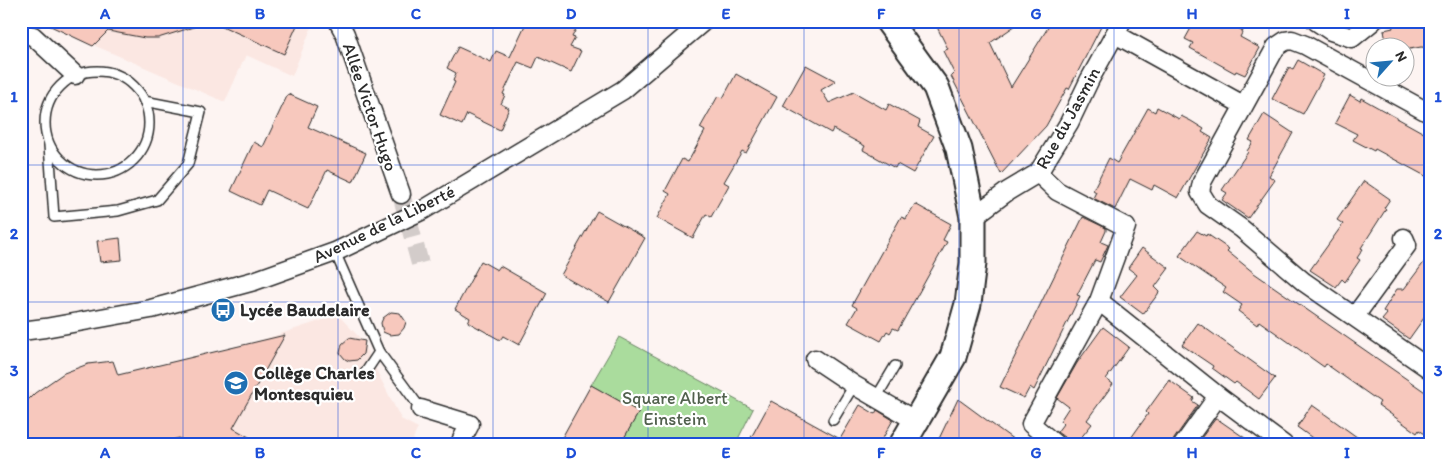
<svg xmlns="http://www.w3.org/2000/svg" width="1452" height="466" font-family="Itim,sans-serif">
  <rect width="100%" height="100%" fill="#fdf4f2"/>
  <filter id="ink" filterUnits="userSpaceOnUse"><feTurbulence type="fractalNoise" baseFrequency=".02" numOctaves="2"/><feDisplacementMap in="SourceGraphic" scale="10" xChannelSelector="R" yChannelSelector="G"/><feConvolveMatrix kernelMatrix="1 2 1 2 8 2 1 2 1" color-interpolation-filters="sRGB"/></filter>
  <g filter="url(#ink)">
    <g fill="#fbe7e2">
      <path d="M58 21H314L292 76 246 55 225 102 61 31Z"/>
      <path d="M338 315 360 338 401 419 418 428 413 439 422 445H21V394L129 377 228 351Z"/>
    </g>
    <path fill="#aadc9d" stroke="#6a8464" d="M619 337 753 409 735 445H620L639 412 591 385Z"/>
    <g fill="#f7c8bd" stroke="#2b2b2b">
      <path d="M40 21H203V24L158 38H145L108 31 93 46Z"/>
      <path d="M211 21H299L284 54Z"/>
      <path d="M527 21H580L572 37 575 38 570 47 581 51 571 72 538 57 533 68 518 62 503 94 505 95 501 104 509 108 500 130 467 114 462 125 440 115 455 82 453 81 456 73 447 68 458 47 491 62 496 51 510 57Z"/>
      <path d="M934 21H1022L990 43 1011 87 1052 21H1104L1069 89 1067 88 1046 126 1001 174 951 76 954 73 943 51 948 49Z"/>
      <path d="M1195 21H1226L1243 31 1240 37 1260 48 1245 75 1236 71 1235 73 1190 48 1193 43 1185 39Z"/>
      <path d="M1401 21H1431V48L1421 47 1404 50V48H1387L1384 30 1393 28 1392 24Z"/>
      <path d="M1298 60 1324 75 1303 114 1272 99 1289 67 1293 69Z"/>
      <path d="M806 65 836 81 821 90 829 103 854 92 886 110 889 104 920 121 918 127 934 136 913 173 897 164 895 168 863 150 865 146 833 129 831 133 783 106Z"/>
      <path d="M736 74 777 97 746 153 742 151 724 182 729 185 711 217 706 214 693 238 657 218 670 194 665 191 682 159 688 162 705 131 700 128 718 96 723 98Z"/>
      <path d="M288 94 317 107 308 127 366 153 353 182 327 170 308 209 267 190 260 205 231 191 254 142 263 147Z"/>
      <path d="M1350 95 1360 101 1361 98 1431 137V179L1375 149 1374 151 1353 140 1357 134 1335 123Z"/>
      <path d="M1157 107 1179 119 1181 116 1191 121 1204 129 1202 132 1212 138 1178 198 1154 185 1152 190 1130 179 1115 209 1093 198 1096 192 1093 190 1109 158 1117 163 1148 108 1155 112Z"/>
      <path d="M1264 114 1293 133 1269 176 1275 180 1248 218 1222 200 1227 193 1222 190 1248 152 1247 151 1253 142 1249 140Z"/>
      <path d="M1364 181 1390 199 1384 208 1386 209 1361 248 1363 249 1357 258 1360 260 1345 282 1342 279 1336 287 1310 270 1343 224 1337 220Z"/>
      <path d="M915 204 951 224 943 240 947 242 898 330 893 328 890 333 887 331 881 341 848 323 857 308 852 305 901 217 906 219Z"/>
      <path d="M597 211 645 238 609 302 561 275Z"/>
      <path d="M1083 217 1106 228V231L1101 242 1108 245 1100 262 1095 260 1077 295 1080 296 1034 390 1030 387 1024 398 1000 387Z"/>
      <path d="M1197 231 1206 236 1207 234 1229 249 1227 251 1254 273 1431 396V438L1419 430 1417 433 1378 405 1380 402 1326 364 1324 367 1259 321 1257 325 1238 311 1242 305 1223 292 1226 288 1179 256Z"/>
      <path d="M120 238 122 260 100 262 97 241Z"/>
      <path d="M1142 248 1169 268 1155 287 1159 291 1158 294 1143 314 1120 297 1137 275 1128 268Z"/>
      <path d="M1431 253V308L1409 339 1382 320 1387 314 1383 311 1397 289H1404Z"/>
      <path d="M481 261 497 270 500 266 547 293 519 345 503 336 500 340 468 322 470 318 455 309Z"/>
      <path d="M391 312 400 313 406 322 404 328 399 334 390 335 383 332 381 323 383 318Z"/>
      <path d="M1198 323 1275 378 1259 399 1236 382 1234 384 1212 368 1213 366 1182 345Z"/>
      <path d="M1103 327 1129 347 1106 379 1113 384 1087 420 1092 424 1075 445 1057 432 1063 424 1060 421 1069 407 1057 398 1077 363Z"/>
      <path d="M285 335 233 428 263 445H193L179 438 153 445H21V407L35 393 64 373 88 364 113 361 118 375Z"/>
      <path d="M349 338 365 341 363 354 357 360 349 361 345 359 340 353 342 344Z"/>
      <path d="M1169 380 1194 398 1192 401 1198 405 1174 439 1172 445H1126L1148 414 1146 412Z"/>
      <path d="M591 385 639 412 620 445H558Z"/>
      <path d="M958 399 992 424 1021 445H936Z"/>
      <path d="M771 401 840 439 860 405 875 414 877 410 893 420 879 445H747Z"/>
      <path d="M1312 405 1336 422 1368 445H1322L1297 427Z"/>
      <path d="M1216 418 1255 445H1196Z"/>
    </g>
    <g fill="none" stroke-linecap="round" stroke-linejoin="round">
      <path stroke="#d3ccca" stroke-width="18" stroke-dasharray="18 9" stroke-linecap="butt" d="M401 194 422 271"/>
      <defs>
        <g id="lane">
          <path d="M23 33 29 21"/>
          <circle cx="97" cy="123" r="52"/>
          <path d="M49 145 54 217 118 211 157 200 188 164 201 112 144 101"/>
          <path d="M335 252 379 352 421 409"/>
          <path d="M365 373 379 352"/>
          <path d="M876 398 895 366"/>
          <path d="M833 420 854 385"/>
        </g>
        <g id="street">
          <path d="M338 21 345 34 401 194"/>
          <path d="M1316 21 1331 31 1352 38 1373 21"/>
          <path d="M21 33 33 36 75 75"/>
          <path d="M1115 34 1243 105"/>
          <path d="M1431 114 1305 45 1292 40 1285 41 1276 47 1202 182 1200 192 1208 205 1242 229 1304 282 1431 370"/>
          <path d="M1038 173 1057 191 1126 227 1099 301 1031 424 1056 445"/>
          <path d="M973 217 1008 191 1038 173 1069 123 1090 79 1122 21"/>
          <path d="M1099 301 1218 396 1183 445"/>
          <path d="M1355 316 1407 245 1404 238"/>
          <path d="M21 331 45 328 151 309 254 281 335 252 423 210 623 90 704 21"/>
          <path d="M815 359 854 385 916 421"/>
          <path d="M1218 396 1284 445"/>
          <path d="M421 409 470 424 459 445"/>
        </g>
        <path id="secondary" d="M888 21 936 87 959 149 973 217V263L968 304 953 357 902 445"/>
      </defs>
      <use href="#lane" stroke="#2b2b2b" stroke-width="12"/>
      <use href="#street" stroke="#2b2b2b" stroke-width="21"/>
      <use href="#secondary" stroke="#2b2b2b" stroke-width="29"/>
      <use href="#lane" stroke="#fff" stroke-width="9"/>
      <use href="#street" stroke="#fff" stroke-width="18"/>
      <use href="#secondary" stroke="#fff" stroke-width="25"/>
    </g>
  </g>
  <path fill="none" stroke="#1d4ed8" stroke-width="1" stroke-opacity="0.55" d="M183 21V445M338 21V445M493 21V445M648 21V445M804 21V445M959 21V445M1114 21V445M1269 21V445M21 165H1431M21 302H1431"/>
  <defs>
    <symbol id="bus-disc" viewBox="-11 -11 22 22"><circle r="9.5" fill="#1f6fb2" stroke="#fff"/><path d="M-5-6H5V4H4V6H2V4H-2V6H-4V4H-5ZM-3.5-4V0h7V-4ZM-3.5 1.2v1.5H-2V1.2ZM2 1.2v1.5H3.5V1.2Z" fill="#fff"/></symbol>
    <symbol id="school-disc" viewBox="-11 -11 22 22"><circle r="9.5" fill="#1f6fb2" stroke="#fff"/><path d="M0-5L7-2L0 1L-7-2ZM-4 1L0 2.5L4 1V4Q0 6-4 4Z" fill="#fff"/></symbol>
  </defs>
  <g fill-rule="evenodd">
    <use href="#bus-disc" x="209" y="296" width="28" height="28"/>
    <use href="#school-disc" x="222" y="369" width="28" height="28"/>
  </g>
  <g text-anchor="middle" stroke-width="4.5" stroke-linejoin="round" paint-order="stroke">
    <g font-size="18" fill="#2b2b2b" stroke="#fff">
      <text transform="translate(370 107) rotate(71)" y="6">Allée Victor Hugo</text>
      <text transform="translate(1068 118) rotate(-61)" y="6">Rue du Jasmin</text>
      <text transform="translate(384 224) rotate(-26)" y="6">Avenue de la Liberté</text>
    </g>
    <g font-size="18" font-weight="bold" fill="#2b2b2b" stroke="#fff" text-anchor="start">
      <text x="240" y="316">Lycée Baudelaire</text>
      <text x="254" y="379">Collège Charles<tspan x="254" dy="21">Montesquieu</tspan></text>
    </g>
    <g font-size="18" fill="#51604d" stroke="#fff">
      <text x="675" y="404">Square Albert<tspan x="675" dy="21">Einstein</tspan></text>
    </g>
  </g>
  <rect width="1452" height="466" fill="none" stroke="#fff" stroke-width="55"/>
  <g transform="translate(1390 62) rotate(63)"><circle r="24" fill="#ffffff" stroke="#aaaaaa"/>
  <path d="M0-4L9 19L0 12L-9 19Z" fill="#1f6fb2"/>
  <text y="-8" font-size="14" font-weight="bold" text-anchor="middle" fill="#2b2b2b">N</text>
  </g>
  <rect x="28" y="28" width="1396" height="410" fill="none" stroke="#1d4ed8" stroke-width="2"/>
  <g font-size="16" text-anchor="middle" font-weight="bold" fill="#1d4ed8">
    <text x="105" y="19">A</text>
    <text x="260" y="19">B</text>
    <text x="416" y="19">C</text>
    <text x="571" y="19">D</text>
    <text x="726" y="19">E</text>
    <text x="881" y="19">F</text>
    <text x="1036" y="19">G</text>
    <text x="1192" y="19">H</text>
    <text x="1347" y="19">I</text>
    <text x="14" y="102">1</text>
    <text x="1438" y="102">1</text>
    <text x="14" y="239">2</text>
    <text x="1438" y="239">2</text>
    <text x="14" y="376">3</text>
    <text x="1438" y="376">3</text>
    <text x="105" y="458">A</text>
    <text x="260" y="458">B</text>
    <text x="416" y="458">C</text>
    <text x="571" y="458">D</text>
    <text x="726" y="458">E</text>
    <text x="881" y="458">F</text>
    <text x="1036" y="458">G</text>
    <text x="1192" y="458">H</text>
    <text x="1347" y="458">I</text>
  </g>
</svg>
